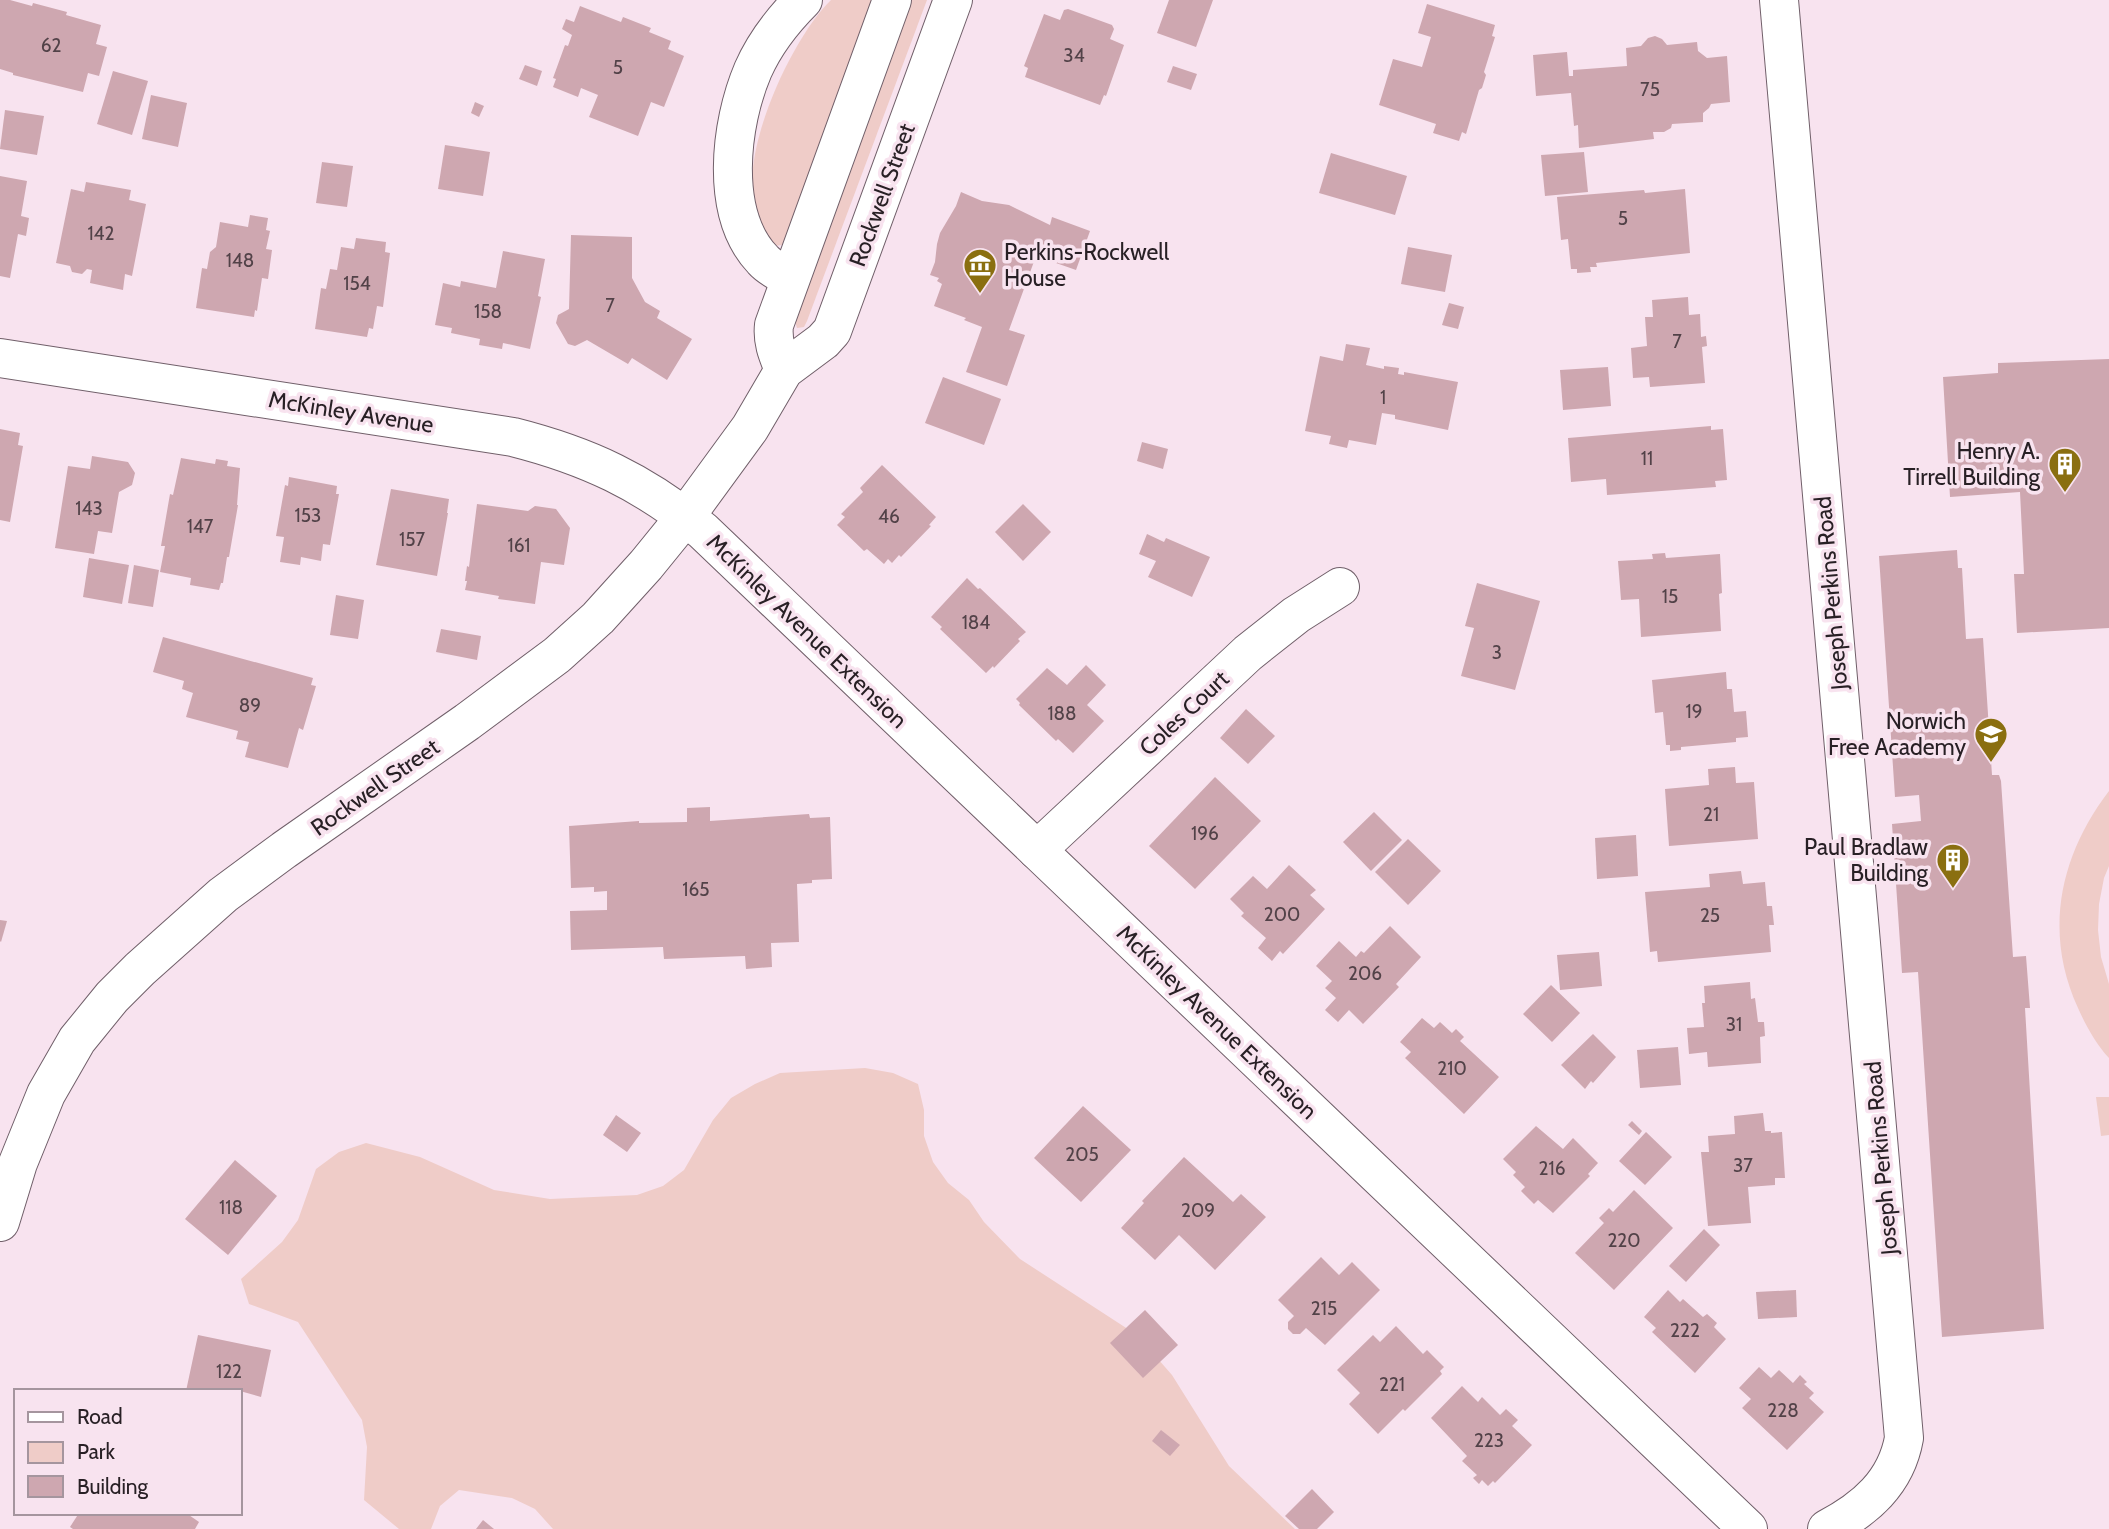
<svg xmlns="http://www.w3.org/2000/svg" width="2109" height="1529" font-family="Cabin,sans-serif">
  <rect width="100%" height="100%" fill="#f8e3ef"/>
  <g fill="#efccc8">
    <path d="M831 0H874L784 242 782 245 775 246C714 198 787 42 831 0Z"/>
    <path d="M912 0H927L807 321 804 327 797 328 794 318Z"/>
    <path d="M2109 791V866L2104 878 2099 904 2098 930 2101 957 2109 984V1058C2096 1044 2086 1026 2078 1008 2043 932 2060 855 2109 791Z"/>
    <path d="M865 1068 893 1073 918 1084 924 1110V1136L933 1162 948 1183 969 1200 984 1222 1020 1259 1137 1335 1172 1375 1229 1466 1295 1529H553L535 1509 512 1498 459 1490 440 1506 431 1529H399L364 1500 367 1447 362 1420 298 1322 249 1304 241 1279 282 1242 298 1220 316 1169 339 1152 366 1143 420 1157 494 1190 550 1199 637 1195 663 1186 684 1170 713 1120 731 1098 755 1084 780 1073Z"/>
    <path d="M2096 1097H2109V1135L2101 1136Z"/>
  </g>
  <g fill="#cea7b0">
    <path d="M0 0H10L32 6 33 3 67 12 66 15 101 25 96 44 107 47 99 76 88 73 83 92 13 75V73L0 69Z"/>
    <path d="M1169 0H1213L1196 47 1157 33Z"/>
    <path d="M1427 4 1495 25 1492 36 1495 37 1484 72 1486 75 1482 88 1479 90 1466 134 1462 132 1459 141 1433 133 1436 124 1379 105 1393 59 1422 67 1431 37 1418 33Z"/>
    <path d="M580 6 621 22 623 17 651 28 649 32 671 41 668 49 684 56 664 107 651 102 638 136 589 117 598 95 581 88 578 97 553 87 556 79 553 78 565 45 568 46 572 35 562 29 566 19 574 22Z"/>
    <path d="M1068 9 1112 25 1114 29 1110 39 1124 45 1106 96 1104 95 1100 105 1025 77 1028 68 1024 66 1044 14 1060 20 1064 10Z"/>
    <path d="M1655 36 1662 39 1667 45 1697 42 1698 51 1707 58 1727 56 1730 102 1711 104 1709 108 1703 113V122L1672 124 1671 128 1664 132H1653L1654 139 1579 148 1578 125 1574 126 1571 93 1536 96 1533 55 1567 52 1569 76H1573V70L1627 66 1626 48 1641 46 1648 38Z"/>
    <path d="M525 65 542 71 537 86 519 79Z"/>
    <path d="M1173 66 1197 74 1191 90 1167 82Z"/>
    <path d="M113 71 148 81 132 135 97 124Z"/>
    <path d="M151 95 187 103 178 147 142 139Z"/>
    <path d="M475 102 484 106 479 117 471 113Z"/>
    <path d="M5 110 44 116 37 155 0 149Z"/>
    <path d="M445 145 490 152 483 196 438 189Z"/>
    <path d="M1584 152 1588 192 1545 196 1541 155Z"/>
    <path d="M1331 153 1407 176 1395 215 1319 193Z"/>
    <path d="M322 162 353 166 347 207 316 203Z"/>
    <path d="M0 176 27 181 21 216 29 218 26 236 18 234 10 278 0 276Z"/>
    <path d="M86 182 131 190 129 200 146 204 132 276 125 274 123 290 90 283 92 270 87 269 82 274 72 272 70 266 56 263 71 189 84 192Z"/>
    <path d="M1685 189 1690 253 1596 263 1597 267H1590L1591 272 1577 273V269H1571L1568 239 1561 240 1557 197 1644 190 1645 193Z"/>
    <path d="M961 192 982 201 1009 205 1050 225 1052 217 1090 231 1076 270 1036 256 1009 330 1025 335 1007 386 966 372 982 327 964 320 966 318 934 306 942 284 937 281 939 278 930 275 935 262 937 244 940 233 956 206Z"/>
    <path d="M250 215 268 218 266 230 270 231 266 249 272 250 268 279 262 278 257 311 255 310 254 317 196 308 202 268 207 269 210 252 216 247 220 222 248 227Z"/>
    <path d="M571 235 632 237V278L645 302 660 311 657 318 692 339 667 380 632 358 628 364 587 340 575 346 568 344 556 323 558 315 569 309Z"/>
    <path d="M356 238 386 242 385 252 390 253 383 307 377 306 373 329 369 328 367 337 315 329 321 288 326 289 330 269 337 270 341 247 354 249Z"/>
    <path d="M1408 247 1452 255 1445 292 1401 284Z"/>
    <path d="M503 251 545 259 538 296 541 297 530 349 503 343 502 349 479 345 480 339 451 333 452 328 435 325 443 283 460 287 461 281 496 288Z"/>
    <path d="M1688 297 1689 315 1700 314 1701 337 1706 336 1707 346 1702 347 1705 383 1650 387 1649 377 1633 378 1631 348 1647 346 1645 317H1653L1652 300Z"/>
    <path d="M1449 303 1464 307 1458 329 1442 325Z"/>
    <path d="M1346 344 1370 348 1366 365 1384 369V366L1399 368 1398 374 1404 375V372L1458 382 1448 430 1395 419V415L1382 413 1376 445 1349 440 1347 448 1329 444 1331 436 1305 431 1320 356 1343 361Z"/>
    <path d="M2109 359V628L2017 633 2014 574H2024L2020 492 1950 497 1943 377 1998 373V363Z"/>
    <path d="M1608 367 1611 406 1563 410 1560 370Z"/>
    <path d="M943 377 1001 399 984 445 925 423Z"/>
    <path d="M1711 426V430L1723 429 1727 480 1715 481 1716 487 1607 495 1606 479 1571 482 1568 438Z"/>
    <path d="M0 429 20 433 18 445 23 446 10 522 0 520Z"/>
    <path d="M1142 442 1168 449 1163 469 1137 461Z"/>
    <path d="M92 456 128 462 135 473 132 485 119 492 112 533 98 531 94 554 55 548 68 466 90 469Z"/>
    <path d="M181 458 215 464 216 459 228 461 227 466 240 468 237 505H238L229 557H227L223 583H221L219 590 190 585 191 578 160 572 165 546H161L170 494 173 495Z"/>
    <path d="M882 465 936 517 929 525 931 526 901 557 899 555 892 563 888 559 884 564 867 549 864 551 837 525 845 517 841 514 863 492 860 488Z"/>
    <path d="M289 477 337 486 336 494H339L330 545 323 544 321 561 301 557 300 565 280 562 284 537 276 536 285 485 288 486Z"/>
    <path d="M391 489 449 499 447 513H448L437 576 376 565Z"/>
    <path d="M477 504 528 511 535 506 556 509 570 528 564 565 541 562 535 604 498 599 499 596 465 590 467 581H465L467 566 469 567Z"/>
    <path d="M1023 504 1051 532 1023 561 995 532Z"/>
    <path d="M1147 534 1164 542 1166 538 1210 557 1192 597 1148 577 1156 561 1139 554Z"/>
    <path d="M1957 550 1958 568H1962L1966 639 1983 638 1992 775H1999L2001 781 2013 957 2026 956 2030 1008H2025L2044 1329 1942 1337 1918 972 1902 973 1892 824 1921 821 1919 795 1895 797 1879 556Z"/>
    <path d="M1665 553 1666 558 1720 554 1722 593 1719 594 1721 631 1641 637 1639 599 1621 600 1618 561 1653 559 1652 554Z"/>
    <path d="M89 558 129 565 122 604 83 597Z"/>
    <path d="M134 565 159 570 153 607 128 603Z"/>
    <path d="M967 578 978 589 980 588 1026 632 1018 639 1020 641 994 668 993 666 986 673 940 629 942 627 931 617Z"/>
    <path d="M1477 583 1540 601 1515 690 1461 676 1474 628 1465 626Z"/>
    <path d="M336 595 364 600 358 639 330 635Z"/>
    <path d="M441 629 481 636 477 660 436 652Z"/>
    <path d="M163 637 313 678 311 685 316 686 303 730 299 728 288 768 245 757 249 742 236 739 238 731 186 717 193 693 182 689 184 681 153 672Z"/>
    <path d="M1086 665 1106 685 1087 705 1104 721 1073 753 1058 739 1056 741 1019 705 1020 703 1016 699 1047 668 1067 685Z"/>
    <path d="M1726 672 1727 689H1732L1734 712 1746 711 1748 737 1736 738V742L1681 747V750L1670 751V745H1666L1663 712 1655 713 1652 680Z"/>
    <path d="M1246 709 1275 736 1248 764 1220 738Z"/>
    <path d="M1735 767 1736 783 1754 782 1758 839 1669 846 1665 789 1709 785 1708 769Z"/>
    <path d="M1215 777 1261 821 1195 889 1149 846Z"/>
    <path d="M710 807V821L809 814 810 818 830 817 832 879 812 880V883L797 884 799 942 771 943 772 967 746 969 745 956 664 959 663 947 571 950 570 911 607 910V891L594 892V887L571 888 569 826 639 821V823L687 822V808Z"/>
    <path d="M1374 812 1402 840 1371 871 1343 842Z"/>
    <path d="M1636 835 1638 876 1597 879 1595 838Z"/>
    <path d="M1408 839 1441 871 1408 905 1375 872Z"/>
    <path d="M1289 865 1316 890 1310 895 1325 909 1283 954 1280 951 1272 961 1258 948 1266 938 1241 916 1244 913 1230 899 1253 876 1267 889Z"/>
    <path d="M1741 871 1743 884 1765 882 1767 906H1772L1774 925H1769L1771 952 1658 962 1657 951 1650 952 1645 892 1710 887 1709 874Z"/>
    <path d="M0 920 7 921 1 942 0 941Z"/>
    <path d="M1390 926 1421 957 1396 984 1399 987 1363 1024 1349 1010 1338 1022 1325 1010 1336 998 1325 988 1332 981 1316 966 1339 941 1356 957 1361 951 1364 953Z"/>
    <path d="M1599 952 1602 986 1560 990 1557 955Z"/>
    <path d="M1750 982 1751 999 1755 998 1758 1022H1764L1765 1036 1760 1037 1761 1063 1708 1067 1707 1052 1689 1054 1687 1028 1704 1027 1702 1003H1705L1704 986Z"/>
    <path d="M1551 985 1580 1013 1552 1042 1523 1014Z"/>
    <path d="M1422 1018 1434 1028 1440 1022 1452 1033 1456 1029 1464 1037 1460 1041 1499 1077 1464 1114 1405 1058 1411 1052 1400 1042Z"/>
    <path d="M1593 1034 1616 1057 1593 1083 1591 1081 1585 1089 1561 1065Z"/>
    <path d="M1678 1047 1681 1085 1640 1088 1637 1050Z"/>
    <path d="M1083 1106 1131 1150 1081 1202 1034 1158Z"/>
    <path d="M1763 1113 1765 1131H1771V1133L1782 1132 1785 1178H1775V1185L1748 1187 1751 1223 1708 1226 1701 1152H1709L1708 1136 1735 1134 1734 1116Z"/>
    <path d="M616 1115 641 1133 627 1152 603 1135Z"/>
    <path d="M1632 1121 1642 1131 1639 1135 1628 1125Z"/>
    <path d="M1536 1126 1563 1149 1573 1138 1598 1163 1588 1174 1590 1176 1553 1213 1538 1200 1534 1204 1521 1191 1525 1187 1513 1175 1516 1172 1503 1159Z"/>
    <path d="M1646 1132 1672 1157 1645 1185 1619 1161Z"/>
    <path d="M1184 1157 1233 1202 1241 1194 1266 1217 1215 1270 1179 1235 1155 1260 1121 1228 1144 1203 1142 1201Z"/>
    <path d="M235 1160 277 1196 228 1255 185 1219Z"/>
    <path d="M1634 1190 1673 1228 1614 1290 1575 1253 1604 1223 1599 1218 1609 1208 1613 1212Z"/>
    <path d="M1704 1229 1720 1245 1686 1282 1669 1266Z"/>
    <path d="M1321 1257 1339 1275 1352 1262 1380 1290 1325 1345 1306 1328 1300 1334H1293L1288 1329V1322L1294 1316 1278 1300Z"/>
    <path d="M1668 1290 1680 1302 1683 1299 1703 1317 1707 1314 1717 1323 1714 1327 1726 1339 1695 1373 1652 1332 1656 1328 1644 1317Z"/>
    <path d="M1796 1290 1797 1317 1758 1319 1756 1292Z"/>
    <path d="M1145 1310 1178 1345 1143 1378 1110 1343Z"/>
    <path d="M1396 1326 1423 1354 1427 1350 1444 1367 1440 1371 1442 1374 1405 1411 1403 1409 1378 1434 1349 1404 1360 1393 1337 1370 1373 1335 1380 1342Z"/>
    <path d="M198 1335 271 1350 261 1397 240 1391H186Z"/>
    <path d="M1759 1367 1771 1378 1779 1370 1793 1383 1800 1375 1807 1382 1804 1384 1814 1393 1809 1398 1824 1412 1787 1450 1742 1408 1751 1399 1739 1388Z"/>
    <path d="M1462 1386 1478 1402 1482 1397 1500 1415 1506 1409 1518 1420 1512 1426 1532 1445 1495 1483 1493 1481 1488 1486 1482 1480 1479 1484 1473 1478 1477 1475 1462 1461 1467 1456 1431 1418Z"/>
    <path d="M1161 1430 1180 1445 1170 1456 1152 1441Z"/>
    <path d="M1312 1489 1334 1512 1317 1529H1299L1285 1516Z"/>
    <path d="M79 1513H186L199 1522 195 1529H73L70 1527Z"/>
    <path d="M483 1520 494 1529H476Z"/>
  </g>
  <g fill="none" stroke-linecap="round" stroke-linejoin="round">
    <defs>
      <g id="minor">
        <path d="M1779 0 1904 1438C1896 1483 1865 1509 1827 1529"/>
        <path d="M790 278C781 273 770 268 763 260 719 214 730 124 753 70 764 45 783 20 803 0"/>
        <path d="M0 358 513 437C588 456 643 482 703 531L1748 1529"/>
        <path d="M784 370C778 355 772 342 774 325L892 0"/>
        <path d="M1037 850 1248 653 1296 615 1340 587"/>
        <path d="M0 1222 18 1163 46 1094 77 1040 112 997 140 969 223 895 284 850 467 722 557 655 598 618 646 565 685 517 750 428 784 370 823 341 832 331 953 0"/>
      </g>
    </defs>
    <use href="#minor" stroke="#705f69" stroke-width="40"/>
    <use href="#minor" stroke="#fff" stroke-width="38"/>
  </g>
  <defs>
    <symbol id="museum-pin" viewBox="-11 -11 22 30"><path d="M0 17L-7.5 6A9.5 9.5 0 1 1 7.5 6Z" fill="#8a6f10" stroke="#f8e3ef"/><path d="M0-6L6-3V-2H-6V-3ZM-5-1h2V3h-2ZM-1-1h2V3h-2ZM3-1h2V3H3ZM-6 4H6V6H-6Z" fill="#fff"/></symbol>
    <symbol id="building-pin" viewBox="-11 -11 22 30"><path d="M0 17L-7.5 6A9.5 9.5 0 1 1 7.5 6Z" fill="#8a6f10" stroke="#f8e3ef"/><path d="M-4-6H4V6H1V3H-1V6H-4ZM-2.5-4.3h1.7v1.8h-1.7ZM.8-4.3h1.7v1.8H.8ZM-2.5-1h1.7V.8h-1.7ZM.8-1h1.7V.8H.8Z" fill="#fff"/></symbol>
    <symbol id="school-pin" viewBox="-11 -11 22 30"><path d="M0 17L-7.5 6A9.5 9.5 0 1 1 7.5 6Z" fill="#8a6f10" stroke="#f8e3ef"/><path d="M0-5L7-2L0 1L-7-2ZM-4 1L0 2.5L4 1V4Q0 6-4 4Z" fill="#fff"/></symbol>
  </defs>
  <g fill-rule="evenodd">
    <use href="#museum-pin" x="961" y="246" width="38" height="52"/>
    <use href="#building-pin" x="2046" y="445" width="38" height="52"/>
    <use href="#school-pin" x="1972" y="715" width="38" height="52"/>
    <use href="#building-pin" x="1934" y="841" width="38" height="52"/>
  </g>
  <g text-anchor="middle" stroke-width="7" stroke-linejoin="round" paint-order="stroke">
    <g font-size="19" fill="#524248">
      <text x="51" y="52">62</text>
      <text x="1074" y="62">34</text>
      <text x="618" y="74">5</text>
      <text x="1650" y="96">75</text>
      <text x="1623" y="225">5</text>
      <text x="101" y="240">142</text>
      <text x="240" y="267">148</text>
      <text x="357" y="290">154</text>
      <text x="610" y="312">7</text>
      <text x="488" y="318">158</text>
      <text x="1677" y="348">7</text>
      <text x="1383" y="404">1</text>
      <text x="1647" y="465">11</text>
      <text x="89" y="515">143</text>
      <text x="308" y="522">153</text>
      <text x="889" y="523">46</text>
      <text x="200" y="533">147</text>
      <text x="412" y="546">157</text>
      <text x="519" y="552">161</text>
      <text x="1670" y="603">15</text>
      <text x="976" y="629">184</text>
      <text x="1497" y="659">3</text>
      <text x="250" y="712">89</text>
      <text x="1694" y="718">19</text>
      <text x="1062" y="720">188</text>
      <text x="1711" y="821">21</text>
      <text x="1205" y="840">196</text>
      <text x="696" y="896">165</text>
      <text x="1282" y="921">200</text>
      <text x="1710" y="922">25</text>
      <text x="1365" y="980">206</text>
      <text x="1734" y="1031">31</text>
      <text x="1452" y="1075">210</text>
      <text x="1082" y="1161">205</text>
      <text x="1743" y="1172">37</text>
      <text x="1552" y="1175">216</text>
      <text x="231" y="1214">118</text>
      <text x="1198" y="1217">209</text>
      <text x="1624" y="1247">220</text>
      <text x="1324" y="1315">215</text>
      <text x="1685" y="1337">222</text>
      <text x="229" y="1378">122</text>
      <text x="1392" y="1391">221</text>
      <text x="1783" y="1417">228</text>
      <text x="1489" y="1447">223</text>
    </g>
    <g font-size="23" fill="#282025" stroke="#f8e3ef">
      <text transform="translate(882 195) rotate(-70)" y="8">Rockwell Street</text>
      <text transform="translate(351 412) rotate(9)" y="8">McKinley Avenue</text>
      <text transform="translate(1831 593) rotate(-95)" y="8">Joseph Perkins Road</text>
      <text transform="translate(807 631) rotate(44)" y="8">McKinley Avenue Extension</text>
      <text transform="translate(1184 713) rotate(-43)" y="8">Coles Court</text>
      <text transform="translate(375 787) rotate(-35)" y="8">Rockwell Street</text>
      <text transform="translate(1217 1022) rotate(44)" y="8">McKinley Avenue Extension</text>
      <text transform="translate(1881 1158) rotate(-95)" y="8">Joseph Perkins Road</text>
    </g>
    <g font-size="23" fill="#282025" stroke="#f8e3ef" text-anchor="end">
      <text x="1004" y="260" text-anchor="start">Perkins-Rockwell<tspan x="1004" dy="26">House</tspan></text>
      <text x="2040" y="459">Henry A.<tspan x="2040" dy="26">Tirrell Building</tspan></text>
      <text x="1966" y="729">Norwich<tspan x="1966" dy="26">Free Academy</tspan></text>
      <text x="1928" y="855">Paul Bradlaw<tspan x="1928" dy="26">Building</tspan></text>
    </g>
  </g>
  <rect x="14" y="1389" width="228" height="126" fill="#f8e3ef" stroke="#a5959e" stroke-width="2"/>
  <rect x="28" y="1412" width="35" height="10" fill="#ffffff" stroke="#a5959e" stroke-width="2"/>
  <text x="77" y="1424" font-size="21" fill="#282025">Road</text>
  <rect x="28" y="1442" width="35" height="21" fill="#efccc8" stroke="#a5959e" stroke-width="2"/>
  <text x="77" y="1459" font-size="21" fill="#282025">Park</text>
  <rect x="28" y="1476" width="35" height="21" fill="#cea7b0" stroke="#a5959e" stroke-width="2"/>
  <text x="77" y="1494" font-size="21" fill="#282025">Building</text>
</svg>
